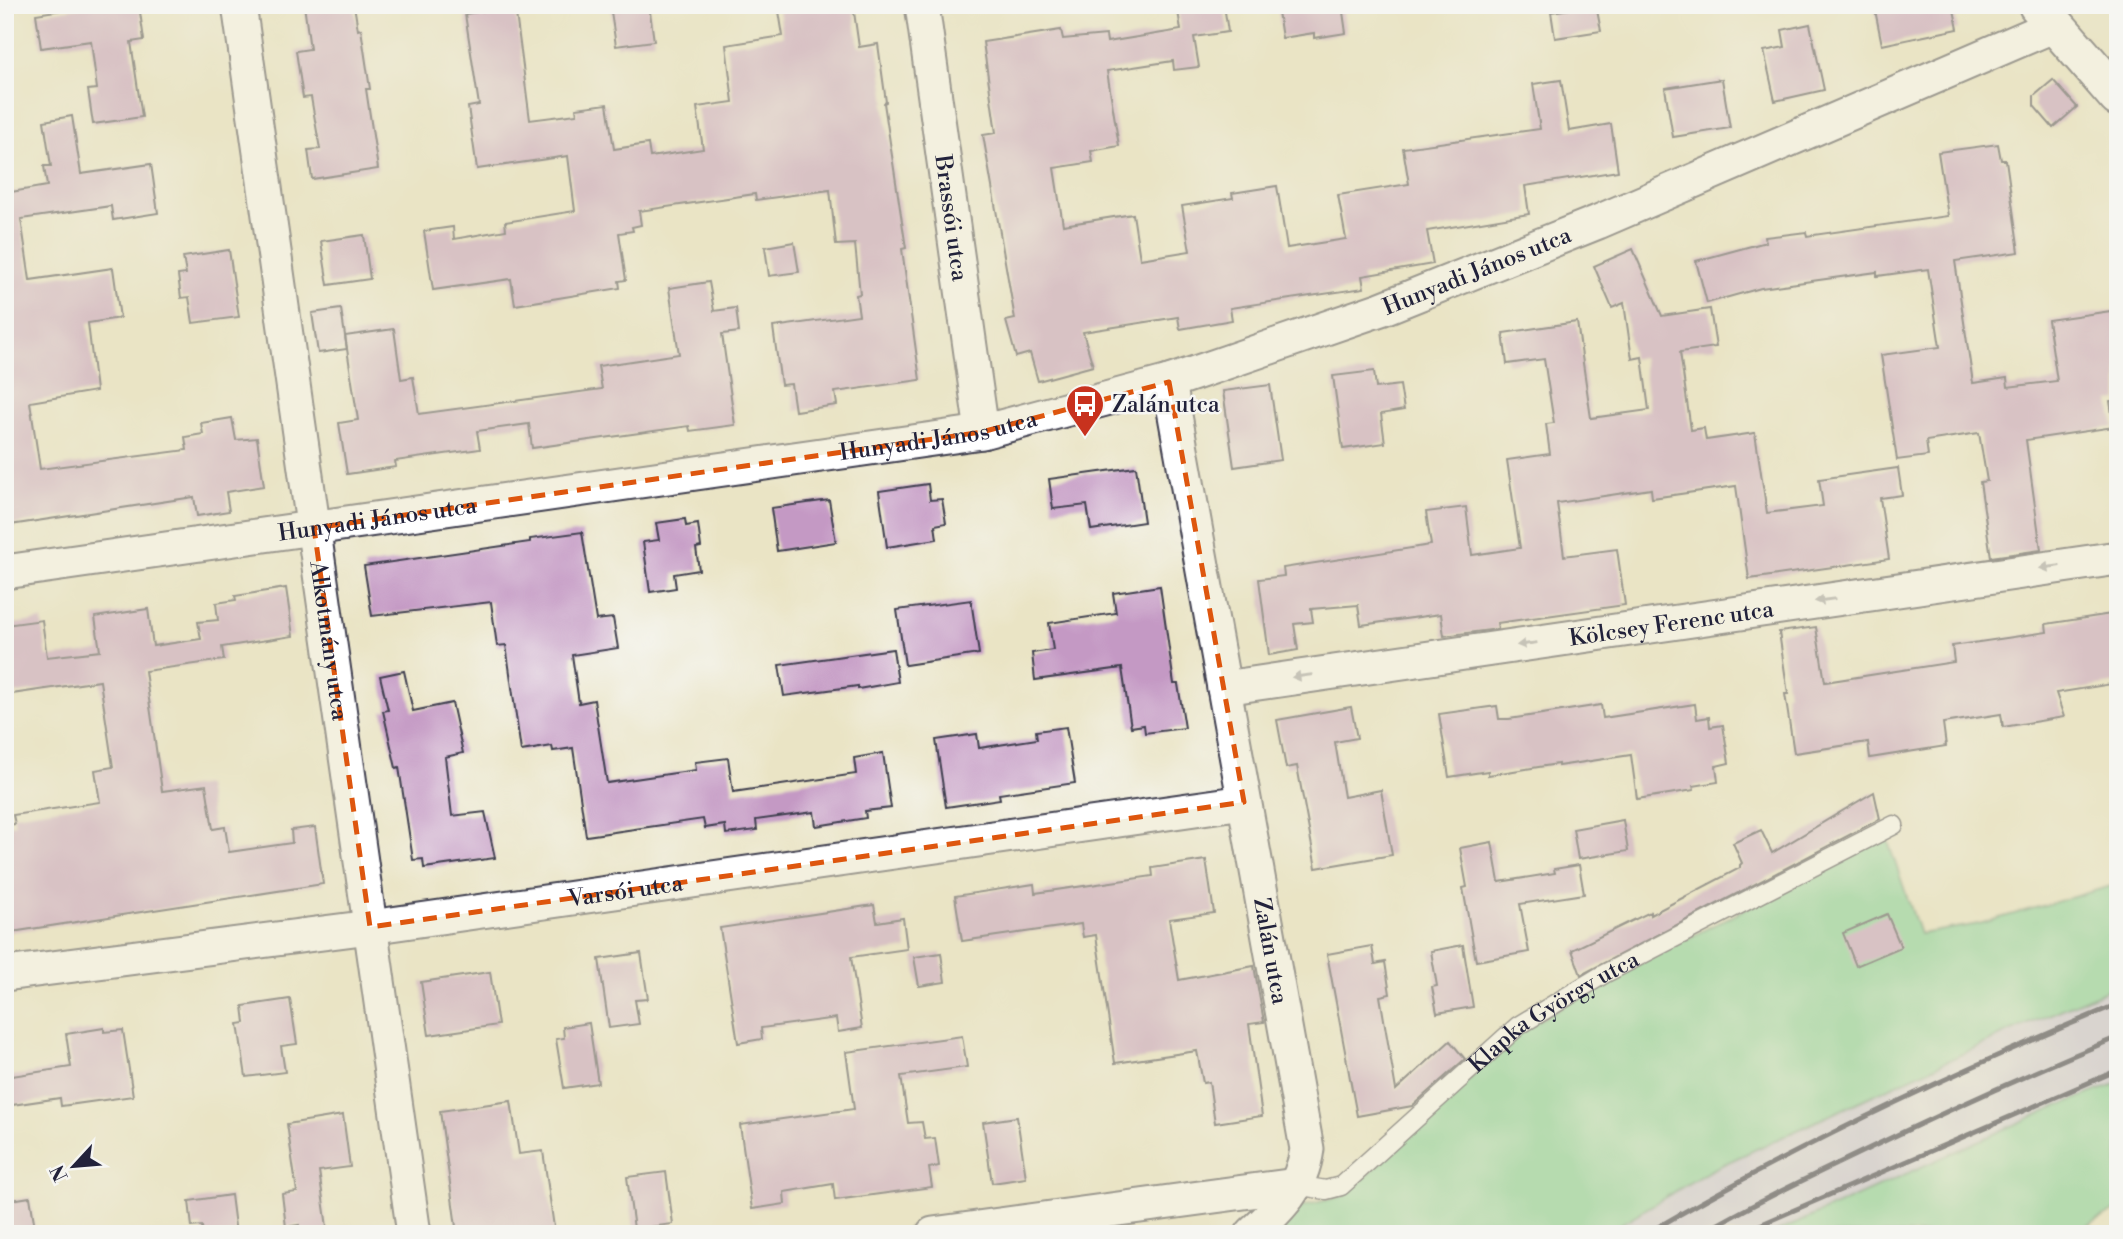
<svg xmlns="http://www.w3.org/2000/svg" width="2123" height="1239" font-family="'Libre Bodoni',serif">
  <rect width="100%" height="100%" fill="#f6f6f2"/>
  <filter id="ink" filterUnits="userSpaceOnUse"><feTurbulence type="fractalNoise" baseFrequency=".0143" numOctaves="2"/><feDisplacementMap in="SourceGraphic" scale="14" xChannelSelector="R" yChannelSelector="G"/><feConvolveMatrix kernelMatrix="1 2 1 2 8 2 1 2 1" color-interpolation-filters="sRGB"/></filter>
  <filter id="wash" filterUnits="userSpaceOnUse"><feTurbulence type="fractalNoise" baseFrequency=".00686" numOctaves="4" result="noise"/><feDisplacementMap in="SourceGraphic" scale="28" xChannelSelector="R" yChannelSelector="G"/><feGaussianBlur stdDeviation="1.57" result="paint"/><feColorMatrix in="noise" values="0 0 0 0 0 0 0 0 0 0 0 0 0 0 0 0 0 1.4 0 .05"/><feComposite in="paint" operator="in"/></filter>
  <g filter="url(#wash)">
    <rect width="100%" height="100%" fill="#eae4c5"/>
    <path fill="#c5c0db" d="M2118 985V1083L2045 1111 1773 1234H1604L1711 1170 2014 1030Z"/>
    <g fill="#79d096" stroke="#4e7968" stroke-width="2">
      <path d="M1886 836 1920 934 1979 924 2118 884V985L2014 1030 1711 1170 1604 1234H1265L1292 1209 1346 1195 1522 1030 1607 980Z"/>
      <path d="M2118 1083V1209L2072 1234H1773L2045 1111Z"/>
    </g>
    <g id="blocks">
      <g fill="#c499c4">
        <path d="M94 5H139L144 40 131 42 142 117 93 124 88 90 97 89 91 41 41 48 36 14Z"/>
        <path d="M304 5H354L358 30 361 29 370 89H366L378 169 312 179 308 150 320 149 311 97 303 98 296 51 310 49Z"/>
        <path d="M610 5H649L654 41 616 46Z"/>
        <path d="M778 5H853L859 47 878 44 886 102 884 103 906 248 902 249 920 380 835 392 837 405 795 411 791 384 781 385 773 327 859 315 856 295 860 294 855 244 836 245 830 190 756 200 755 194 639 211 641 225 632 227 633 231 619 233 626 280 619 281 620 288 515 305 511 279 433 290 424 231 453 227 454 239 506 230 505 222 575 211 568 156 477 169 468 107 479 105 465 14 515 6 530 120 577 114 576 108 607 104 614 149 648 144 650 157 703 149 697 107 733 102 726 45 783 36Z"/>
        <path d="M1177 5H1224L1228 32 1194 37 1199 67 1174 70 1173 61 1107 71 1119 146 1091 151 1093 162 1054 168 1063 225 1133 214 1140 259 1190 251 1182 206 1233 198 1232 193 1277 186 1287 248 1346 239 1338 195 1409 184 1403 148 1540 129 1533 84 1561 80 1569 131 1611 124 1618 171 1525 186 1529 214 1427 231 1433 264 1362 276 1364 288 1230 308 1232 320 1180 329 1178 317 1083 332 1093 366 1038 381 1030 353 1016 357 1006 321 1015 319 983 135 996 133 983 42 1061 30 1063 39 1106 35 1107 42 1181 30Z"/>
        <path d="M1277 5H1342L1346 33 1314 38V33L1282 38Z"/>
        <path d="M1596 5 1601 31 1555 38 1551 12Z"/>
        <path d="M1874 5H1953L1958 29 1882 45Z"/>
        <path d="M1810 24 1824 90 1775 101 1764 51 1785 47 1782 30Z"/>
        <path d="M1722 79 1730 128 1673 137 1665 88Z"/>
        <path d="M2053 80 2077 107 2053 128 2034 106V96Z"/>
        <path d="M72 116 81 174 151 164 158 213 113 220 111 206 21 219 30 280 113 268 120 318 88 323 96 391 30 402 40 469 187 450 185 437 203 434 201 423 232 418 236 440 257 438 264 486 226 492 229 511 197 516 194 497 10 525 5 497V193L47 186 44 166H51L44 121Z"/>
        <path d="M1998 144 2001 160H2006L2019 252 1955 261 1973 383 2007 378 2008 387 2057 381 2048 320 2118 310V400L2110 401 2114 427 2026 440 2041 550 1991 557 1980 482 1987 481 1979 433 1926 441 1928 456 1897 460 1881 355 1940 347 1928 269 1877 276V272L1761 288 1707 303 1696 261 1766 242 1765 237 1806 232 1807 236 1948 216 1938 152Z"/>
        <path d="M364 235 370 279 328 285 321 241Z"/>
        <path d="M794 242 799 272 769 276 765 247Z"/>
        <path d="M1633 249 1662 316 1710 309 1716 347 1680 352 1691 430 1704 428 1706 440 1755 433 1767 513 1823 506 1819 479 1898 468 1902 495 1880 498 1889 559 1749 579 1736 486 1652 498 1651 489 1557 503 1564 556 1617 549 1625 605 1497 623 1498 629 1444 636 1441 614 1361 625 1358 605 1311 609 1313 622 1294 624 1298 650 1269 655 1259 579 1284 576 1283 568 1431 545 1426 512 1466 507 1472 555 1520 548 1507 460 1550 454 1546 424 1554 423 1544 359 1507 364 1503 333 1577 322 1591 418 1649 410 1642 357 1632 359 1624 303 1612 308 1594 266Z"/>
        <path d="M229 250 239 317 193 323 189 297 181 298 178 275 186 274 183 257Z"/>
        <path d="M709 282 714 311 736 308 739 332 722 334 735 425 690 431 689 426 532 448 529 424 477 431 480 449 395 461 396 467 347 474 339 423 358 420 345 336 394 329 401 379 413 377 419 414 602 389 598 366 679 354 669 288Z"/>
        <path d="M341 309 347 349 318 353 312 313Z"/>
        <path d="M1374 371 1376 388 1400 385 1404 410 1381 414 1385 443 1343 449 1333 376Z"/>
        <path d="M1270 385 1281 460 1234 467 1223 391Z"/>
        <path d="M1136 467 1144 522 1091 530 1087 505 1053 509 1049 479Z"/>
        <path d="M928 484 930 500 942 499 946 523 935 525 937 539 887 547 879 491Z"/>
        <path d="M829 500 836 542 777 551 771 508Z"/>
        <path d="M685 519 686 526 698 524 701 547 696 548 699 570 674 574 676 588 650 592 643 542 659 540 656 523Z"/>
        <path d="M582 532 596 620 613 618 618 648 572 655 579 703 594 700 607 783 696 770 695 762 728 758 733 792 856 774 854 758 883 753 891 808 865 811 866 818 816 826 814 812 756 820 757 830 726 834 725 825 705 828 703 819 586 836 573 748 553 751 552 746 521 751 506 645 497 646 491 602 372 616 364 566 530 542V539Z"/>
        <path d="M1160 586 1174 684H1178L1185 728 1145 733 1144 725 1131 727 1122 668 1035 680 1032 653 1053 650 1049 623 1116 613 1113 593Z"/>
        <path d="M286 588 293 636 222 647 224 660 145 671 162 791 206 785 213 829 225 827 229 852 292 843 291 830 315 827 323 884 5 933V825L15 824 13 815 100 802 95 770 113 767 100 681 5 695V625L42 620 47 657 100 651 95 617 148 609 153 646 201 639 198 622 218 620 216 603 236 600 235 596Z"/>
        <path d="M971 600 979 654 905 665 897 610Z"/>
        <path d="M2118 613V683L2056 693 2064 717 2003 727 2001 714 1943 723 1946 746 1870 758 1868 742 1794 753 1785 694H1788L1779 632 1816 627 1825 682 1954 662 1952 646 2047 632 2046 624Z"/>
        <path d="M893 649 898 682 858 689V686L784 696 779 665Z"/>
        <path d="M404 671 413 711 452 703 463 753 445 757 452 816 485 812 495 858 424 868 423 859 413 860 399 767 396 768 383 711 388 710 380 676Z"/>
        <path d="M1695 704 1697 719 1709 717 1710 727 1723 725 1729 763 1716 766 1718 782 1693 786 1694 790 1637 799 1631 755 1558 766V764L1488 775V771L1449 777 1439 714 1497 706 1499 719H1509L1601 705 1603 718Z"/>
        <path d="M1351 707 1357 738 1335 742 1344 797 1381 790 1392 855 1316 868 1297 766 1286 768 1277 720Z"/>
        <path d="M1066 727 1075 783 999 794 1000 799 946 807 936 740 977 734 979 748 1037 739 1036 731Z"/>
        <path d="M1874 792 1880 819 1581 975 1572 950 1650 912V915L1740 868V865L1742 863 1733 843 1761 830 1772 853Z"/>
        <path d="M1623 820 1628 851 1578 859 1573 829Z"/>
        <path d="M1492 842 1499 882 1555 873 1554 869 1579 865 1584 894 1520 904 1529 952 1476 961 1463 888 1467 887 1460 848Z"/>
        <path d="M1206 860 1214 913 1169 919 1179 980 1254 966 1264 1022 1249 1024 1262 1116 1215 1123 1209 1082 1203 1083 1197 1051 1115 1063 1096 935 1083 937 1081 924 962 941 955 896 1034 884 1035 893 1153 876 1152 868Z"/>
        <path d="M874 905 877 922 903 918 907 949 851 957 862 1028 838 1032 836 1018 761 1028 762 1039 738 1043 720 928Z"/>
        <path d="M1887 914 1901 947 1856 966 1843 933Z"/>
        <path d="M1463 945 1473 1007 1437 1013 1432 987 1437 986 1431 951Z"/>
        <path d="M1372 946 1375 964 1385 962 1390 994 1380 996 1396 1090 1450 1041 1465 1059 1412 1106 1357 1116 1327 954Z"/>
        <path d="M641 953 648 999 635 1000 639 1024 609 1028 599 959Z"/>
        <path d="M941 953 945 982 919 986 914 957Z"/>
        <path d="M490 972 498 1025 429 1035 421 982Z"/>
        <path d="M290 999 297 1044 281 1046 285 1072 246 1077 238 1024 245 1023 243 1006Z"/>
        <path d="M589 1023 598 1083 564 1088 556 1039 564 1038 563 1027Z"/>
        <path d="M104 1028V1032L123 1030 133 1096 61 1106 60 1098 5 1106V1077L71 1067 66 1034Z"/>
        <path d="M962 1036 967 1067 901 1076 908 1123 922 1122 925 1139 935 1138 939 1166 929 1168 932 1187 835 1200 833 1184 784 1192 785 1204 752 1209 740 1125 854 1109 846 1052Z"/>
        <path d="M511 1101 519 1154 543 1151 555 1234H457L440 1111Z"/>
        <path d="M343 1115 350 1167 319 1171 328 1234H301L299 1225 286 1227 282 1194 297 1192 287 1124Z"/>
        <path d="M1017 1117 1026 1178 992 1183 983 1122Z"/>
        <path d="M666 1172 673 1224 634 1229 627 1177Z"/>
        <path d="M231 1195 236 1234H203L202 1226 192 1227 189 1201Z"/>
        <path d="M30 1197 35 1228 5 1232V1201Z"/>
      </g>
    </g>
  </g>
  <g filter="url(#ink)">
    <use href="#blocks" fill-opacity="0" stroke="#403f50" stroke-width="2"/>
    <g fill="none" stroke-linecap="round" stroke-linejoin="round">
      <defs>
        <g id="lane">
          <path id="s1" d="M1296 1185 1326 1190 1341 1186 1518 1026 1604 974 1894 825"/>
        </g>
        <g id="street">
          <path id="s2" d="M239 5 414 1234"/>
          <path id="s3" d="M922 5 982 432"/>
          <path id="s4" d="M1169 382 1307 1149C1302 1188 1279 1209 1252 1234"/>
          <path id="s5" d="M5 572 982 432 1169 382 1381 309 1598 222 2055 25"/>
          <path id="s6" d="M1224 688 2118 558"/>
          <path id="s7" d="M5 974 370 927 1244 802"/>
          <path d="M933 1234 1296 1185"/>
        </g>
        <path id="secondary" d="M2038 5 2118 97"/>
      </defs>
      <use href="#lane" stroke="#403f50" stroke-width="21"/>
      <use href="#street" stroke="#403f50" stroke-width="37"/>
      <use href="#secondary" stroke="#403f50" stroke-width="42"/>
      <use href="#lane" stroke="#fff" stroke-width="18"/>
      <use href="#street" stroke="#fff" stroke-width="33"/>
      <use href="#secondary" stroke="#fff" stroke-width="38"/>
      <g stroke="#22223b" stroke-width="5">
        <path d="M1646 1234C1797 1145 1956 1071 2118 1004"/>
        <path d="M1701 1234C1749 1206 1799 1182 1849 1158 1937 1115 2027 1074 2118 1037"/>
        <path d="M1739 1234 2118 1070"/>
      </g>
    </g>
    <defs><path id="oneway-solid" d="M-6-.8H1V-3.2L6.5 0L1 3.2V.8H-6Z" transform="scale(1.75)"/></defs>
    <g fill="#9c9ca7">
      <use href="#oneway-solid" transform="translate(2050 567) rotate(172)"/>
      <use href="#oneway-solid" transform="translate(1825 600) rotate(172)"/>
      <use href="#oneway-solid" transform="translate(1527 644) rotate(172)"/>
      <use href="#oneway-solid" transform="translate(1302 676) rotate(172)"/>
    </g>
  </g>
  <path d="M0 0H2123V1239H0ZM1169 382 1244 802 370 927 314 528 982 432Z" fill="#eae4c5" fill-opacity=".55" fill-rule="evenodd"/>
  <path fill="none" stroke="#de560e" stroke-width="5" stroke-dasharray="14 9" stroke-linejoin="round" d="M1169 382 1244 802 370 927 314 528 982 432Z"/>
  <defs>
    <symbol id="bus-pin" viewBox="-11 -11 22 30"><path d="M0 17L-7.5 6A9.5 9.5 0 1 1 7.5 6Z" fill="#c8321e" stroke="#f6f6f2"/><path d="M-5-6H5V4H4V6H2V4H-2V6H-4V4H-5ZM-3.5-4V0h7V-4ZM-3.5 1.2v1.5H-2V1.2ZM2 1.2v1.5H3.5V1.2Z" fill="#fff"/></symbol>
  </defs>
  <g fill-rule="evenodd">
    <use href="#bus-pin" x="1063" y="382" width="44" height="60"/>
  </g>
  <g text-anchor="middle" stroke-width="5" stroke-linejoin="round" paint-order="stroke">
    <g font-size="23" fill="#22223b" stroke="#f6f6f2">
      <text dy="8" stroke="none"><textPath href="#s3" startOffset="215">Brassói utca</textPath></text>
      <text dy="8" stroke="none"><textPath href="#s5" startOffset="1508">Hunyadi János utca</textPath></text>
      <text dy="8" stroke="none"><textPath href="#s5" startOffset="943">Hunyadi János utca</textPath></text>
      <text dy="8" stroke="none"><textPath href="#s5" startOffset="376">Hunyadi János utca</textPath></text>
      <text dy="8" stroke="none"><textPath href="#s6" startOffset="452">Kölcsey Ferenc utca</textPath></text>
      <text dy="8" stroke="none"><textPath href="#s2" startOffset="642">Alkotmány utca</textPath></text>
      <text dy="8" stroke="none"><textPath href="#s7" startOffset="626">Varsói utca</textPath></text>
      <text dy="8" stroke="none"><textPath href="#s4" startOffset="578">Zalán utca</textPath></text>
      <text dy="8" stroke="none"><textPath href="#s1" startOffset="322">Klapka György utca</textPath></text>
    </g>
    <g font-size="23" fill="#22223b" stroke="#f6f6f2" text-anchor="start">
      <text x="1112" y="412">Zalán utca</text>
    </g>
  </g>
  <rect width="2123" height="1239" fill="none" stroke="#f6f6f2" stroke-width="28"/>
  <g transform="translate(74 1166) rotate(244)" stroke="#f6f6f2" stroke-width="5" paint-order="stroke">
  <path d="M0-5L12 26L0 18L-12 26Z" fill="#22223b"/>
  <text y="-10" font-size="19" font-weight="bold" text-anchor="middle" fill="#22223b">N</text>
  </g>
</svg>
